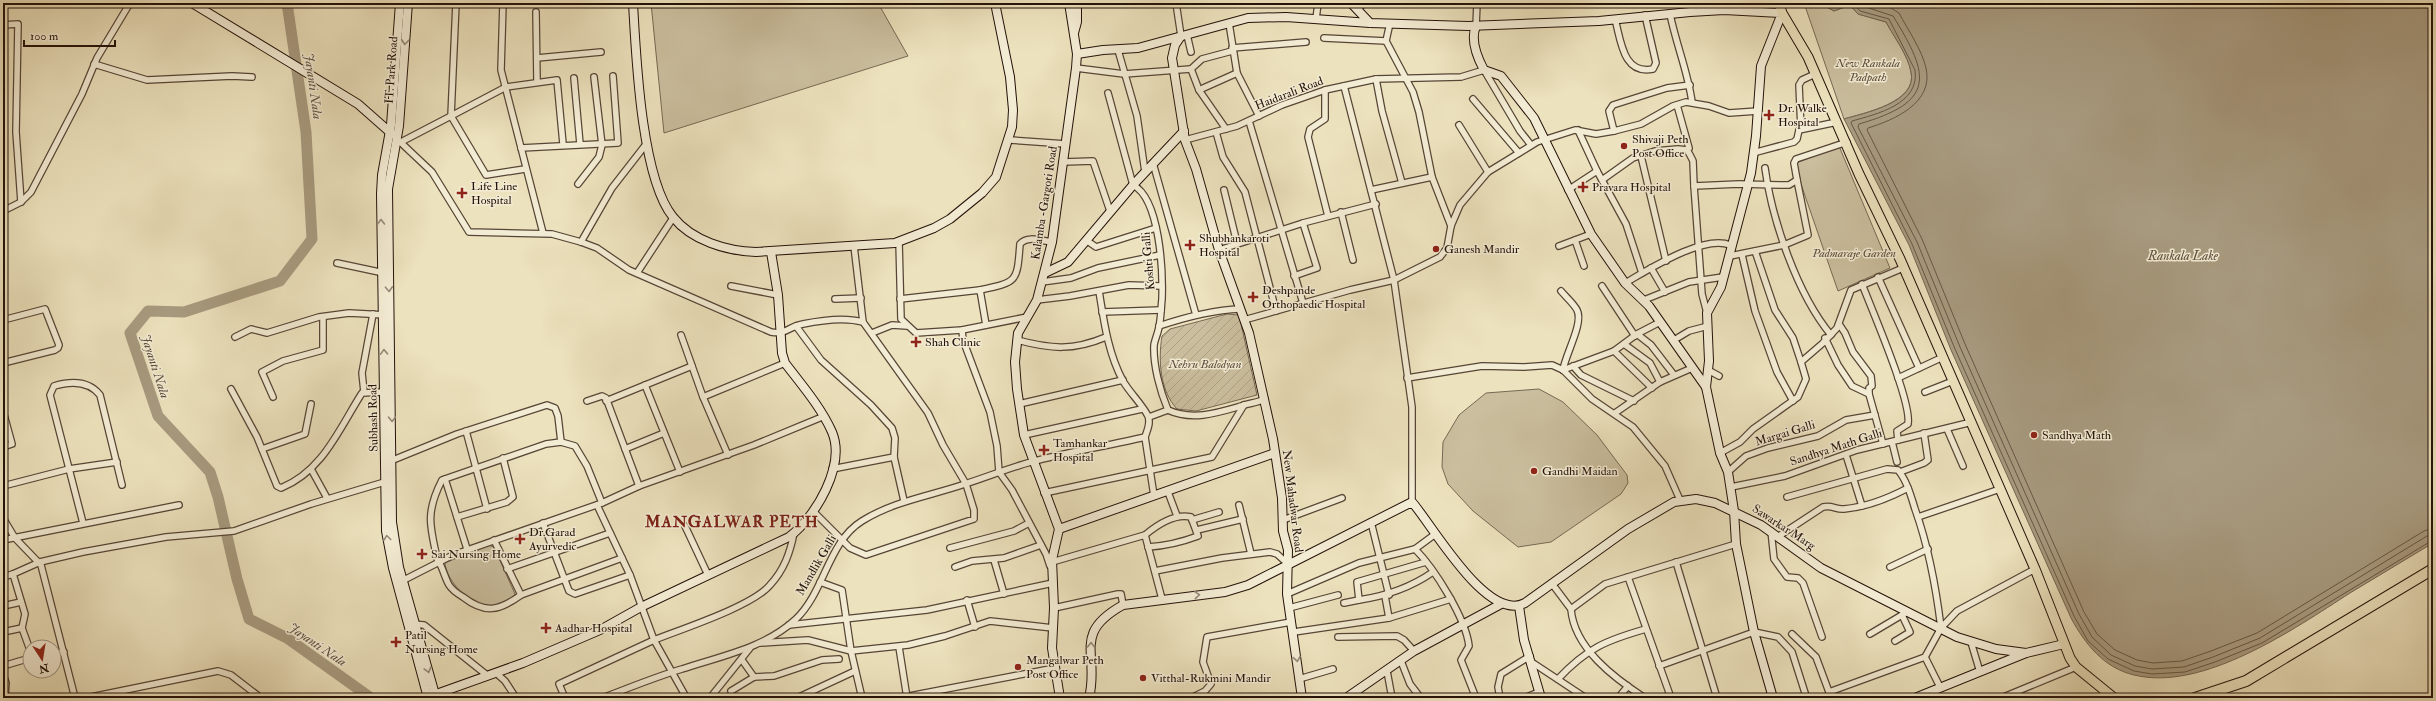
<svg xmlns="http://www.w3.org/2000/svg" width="2436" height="701" font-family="'IM FELL Double Pica',serif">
  <defs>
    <pattern id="garden-furrows" width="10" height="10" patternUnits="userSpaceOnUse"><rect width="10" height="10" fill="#cabe9e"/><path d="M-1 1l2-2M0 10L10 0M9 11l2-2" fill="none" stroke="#ada287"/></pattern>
  </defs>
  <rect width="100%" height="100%" fill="#ece2bd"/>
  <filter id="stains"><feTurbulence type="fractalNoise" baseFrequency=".005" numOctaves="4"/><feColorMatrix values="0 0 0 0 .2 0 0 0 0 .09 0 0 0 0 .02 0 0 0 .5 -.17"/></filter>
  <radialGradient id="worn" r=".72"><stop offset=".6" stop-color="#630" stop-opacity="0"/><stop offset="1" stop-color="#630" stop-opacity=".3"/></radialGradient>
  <g fill="#cabe9e" stroke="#776854">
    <path d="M651 3H878L908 56 664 133Z"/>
    <path d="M1804 3H1824L1825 6 1834 11 1850 5 1858 14 1886 22C1894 37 1908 55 1911 72 1918 102 1864 113 1844 119Z"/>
    <path d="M1839 146 1890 268 1838 291 1794 164Z"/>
    <path d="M1539 389 1563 402 1597 435 1627 475 1628 483 1621 494 1551 542 1518 547 1473 511 1448 484 1442 467 1443 442 1459 415 1486 393Z"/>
    <path d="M488 545 494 547 515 594C494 626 448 591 445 563Z"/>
  </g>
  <path fill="url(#garden-furrows)" stroke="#776854" d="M1227 314 1239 315 1257 395 1196 411 1177 409C1160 391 1158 360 1162 336L1170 329Z"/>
  <path fill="#a89b80" stroke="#736450" d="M1824 3H2433V543C2405 560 2378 576 2350 593 2294 629 2203 692 2134 675 2104 668 2085 644 2071 618L1951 350 1909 245 1844 119C1864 113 1918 103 1911 72 1908 55 1894 37 1886 22L1858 14 1850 5 1834 11 1825 6Z"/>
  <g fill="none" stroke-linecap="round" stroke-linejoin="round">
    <g stroke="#665644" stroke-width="1">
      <path d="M1854 3 1860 11 1889 19 1915 70C1920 104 1877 114 1852 121L1851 123 1912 244 1955 349 2074 616 2088 641 2108 659 2134 671 2152 674 2185 672 2215 662 2262 643 2433 540"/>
      <path d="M1860 3 1863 6 1893 16C1931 77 1935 102 1859 124L1858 127 1917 242 1960 347 2079 614 2092 637 2111 655 2135 666 2152 669 2184 667 2213 657 2260 638 2427 536 2433 535"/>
      <path d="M1873 3 1891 8 1899 13C1908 30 1922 50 1926 68 1934 103 1894 120 1868 128L1867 130 1922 239 1965 344 2084 612 2097 634 2115 650 2137 660 2153 663 2182 661 2211 651 2257 633 2424 531 2433 528"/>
    </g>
    <path stroke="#a89b80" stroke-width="11" d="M287 3 306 132 312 239 280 281 184 312 148 311 130 333 158 416 210 472 218 497 237 579 249 619 287 638 371 698"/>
    <defs>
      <g id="street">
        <path d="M503 3 501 70 543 233"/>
        <path d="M1176 3 1181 36"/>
        <path d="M1357 10 1364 3"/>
        <path d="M536 12 537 82"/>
        <path d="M1670 14C1676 44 1688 72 1692 102"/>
        <path d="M1316 19 1318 3"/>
        <path d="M1615 19C1621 41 1623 75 1653 69L1656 63 1645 15"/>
        <path d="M1229 23 1237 73 1259 116"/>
        <path d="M1390 23 1386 41 1413 92 1419 112 1432 177 1451 226"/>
        <path d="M3 25 18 24 16 132 21 202"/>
        <path d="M1476 26 1477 3"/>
        <path d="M1187 35 1191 52"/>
        <path d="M1324 38 1386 41"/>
        <path d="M1232 48 1306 42"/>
        <path d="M1118 50 1137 116 1145 172"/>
        <path d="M537 58 601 52"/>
        <path d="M94 64 147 80 232 76 252 77"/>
        <path d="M1076 68 1124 74 1191 69 1199 90 1226 129"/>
        <path d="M1191 69 1202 59 1232 51"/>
        <path d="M574 78 580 144"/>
        <path d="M1376 79 1382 111 1402 183"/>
        <path d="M1344 86 1394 280 1412 407V502"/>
        <path d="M1199 90 1237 73"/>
        <path d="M1325 90V119L1310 129 1308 137 1328 216"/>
        <path d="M1108 93 1133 185C1160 199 1163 271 1162 299 1161 308 1161 318 1159 327 1158 333 1155 339 1154 345 1153 365 1160 391 1168 410"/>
        <path d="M1473 99 1519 153"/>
        <path d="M1677 105 1689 148"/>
        <path d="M1249 121 1303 303"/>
        <path d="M1459 125 1488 172"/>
        <path d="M1801 129 1799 85 1802 80 1815 74"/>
        <path d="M1578 130 1597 171"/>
        <path d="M1614 131 1609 111 1613 105 1667 88 1690 85"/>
        <path d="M1216 132 1223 157 1245 192 1276 311"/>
        <path d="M397 139 432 172 469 232 552 234 581 242 597 248 629 270 771 332C787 335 789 326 803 324 822 320 845 317 863 322L928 413 943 445 966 484 974 510V519L866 555 850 548 814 512"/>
        <path d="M1010 140 1066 144"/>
        <path d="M1185 140 1237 126 1282 105 1325 90 1376 79 1461 77 1484 70 1520 131 1531 145"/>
        <path d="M401 142 451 116 456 3"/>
        <path d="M521 148 618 143 613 76"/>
        <path d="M1753 153 1794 142 1797 139 1799 130 1837 122"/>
        <path d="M1641 156 1666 261"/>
        <path d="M1063 162 1093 161 1110 211"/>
        <path d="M1153 163 1196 315"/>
        <path d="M1765 168C1772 220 1797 294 1831 335"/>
        <path d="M525 169 486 175 451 116 506 87 557 80 563 144"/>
        <path d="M1602 180 1626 224 1642 273"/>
        <path d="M578 184 599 157 602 145 594 77"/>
        <path d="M1694 186 1702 294 1707 313"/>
        <path d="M1224 190 1237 243"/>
        <path d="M1371 190 1432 177"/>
        <path d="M1568 190 1597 171 1602 180 1633 158 1655 151 1678 149 1687 150 1690 155 1693 161 1694 186 1739 184 1780 185H1789L1797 180 1794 163 1796 159 1847 142"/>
        <path d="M3 211 21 202 31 192 82 94 97 58 130 3"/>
        <path d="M1341 212 1353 260"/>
        <path d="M1086 240 1096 247 1156 228"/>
        <path d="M899 241 901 319 916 333 962 330 1027 317"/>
        <path d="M581 242 612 188 647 143"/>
        <path d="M854 246 863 322"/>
        <path d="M1559 246 1575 240"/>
        <path d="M1219 250 1303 223 1376 204"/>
        <path d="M1755 251 1775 310 1793 338 1801 362"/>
        <path d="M1742 255 1755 311 1777 372 1793 401"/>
        <path d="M1730 256 1784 245 1808 235 1797 180"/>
        <path d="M337 263 384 273"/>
        <path d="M1584 266 1575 240 1591 234"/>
        <path d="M1651 268 1665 292"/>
        <path d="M637 273 673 218"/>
        <path d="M1294 276 1317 268 1303 223"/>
        <path d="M1878 277 1919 368"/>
        <path d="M1042 282 1071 278 1098 268 1160 255"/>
        <path d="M1625 283C1648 270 1704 234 1730 245"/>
        <path d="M1862 284C1872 310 1912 402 1908 424L1897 431 1898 440"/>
        <path d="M731 286 778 295"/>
        <path d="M1602 286 1635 336"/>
        <path d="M980 290C1018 282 1017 282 1020 244 1027 235 1042 241 1052 242"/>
        <path d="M1561 291C1566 297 1574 304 1577 310 1584 323 1565 355 1563 370"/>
        <path d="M835 299 861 298"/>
        <path d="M900 299 980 290 986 325"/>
        <path d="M1037 300 1070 296 1129 285 1161 286"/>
        <path d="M1644 300 1689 282 1723 277"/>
        <path d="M1102 312 1161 310"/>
        <path d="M3 320 45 309 59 345 58 348 55 350 3 363"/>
        <path d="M1244 320 1350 290 1394 280 1440 257 1447 248 1451 226 1460 205 1488 172 1537 142 1575 130 1596 134 1614 131 1641 124 1673 106 1686 102 1709 106 1729 113 1758 111"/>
        <path d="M1839 324 1845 333 1853 352 1871 376 1872 386 1869 388V394"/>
        <path d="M796 326 821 360 871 405 892 428 895 438 894 457 832 469"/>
        <path d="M1159 326C1186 317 1212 310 1240 309"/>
        <path d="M962 330 963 340 990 412 997 446 999 472 1012 490 1046 554 1050 566"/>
        <path d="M872 333 892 325 907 326"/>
        <path d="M1637 334 1660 322"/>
        <path d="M681 335 703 397 728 455"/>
        <path d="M235 337 251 329 267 333 319 317 349 313 386 315"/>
        <path d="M1825 338 1838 365 1852 386 1869 394 1883 444"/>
        <path d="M1017 340C1051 349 1073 351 1106 337"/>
        <path d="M1674 340 1689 331 1708 326"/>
        <path d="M1624 344 1650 363 1660 382"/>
        <path d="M1614 351 1652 388"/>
        <path d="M1573 366 1581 375 1634 401"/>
        <path d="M1563 370 1614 351 1637 334 1651 345 1674 375"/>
        <path d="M1708 370 1719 376"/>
        <path d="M1407 378 1482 366 1524 367 1552 365 1563 370 1592 399 1633 427 1665 466 1680 500"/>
        <path d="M1898 378 1943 357"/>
        <path d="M645 385 680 472"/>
        <path d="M231 389 257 437 277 486 281 488C323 471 339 429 362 393L384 392"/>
        <path d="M364 392 362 373 373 314"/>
        <path d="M1925 392 1953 381"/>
        <path d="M273 397 262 372 283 361 323 350V317"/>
        <path d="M703 397 785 363"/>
        <path d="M587 401 602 396 606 398 639 486"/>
        <path d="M606 401 692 366"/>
        <path d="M1019 404 1123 380"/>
        <path d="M3 411 12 444 3 447"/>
        <path d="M1615 413 1660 382 1692 368"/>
        <path d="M1149 417 1168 410C1192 421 1217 413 1241 406 1249 403 1257 403 1265 399"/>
        <path d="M1947 429 1963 466"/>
        <path d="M466 431 487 509"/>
        <path d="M1024 435 1142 409"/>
        <path d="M1145 437 1154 496"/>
        <path d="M1892 442 1897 462"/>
        <path d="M262 449 305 434 311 404"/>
        <path d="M625 449 664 433"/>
        <path d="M1720 453 1740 442 1753 429 1798 397 1806 379 1801 362 1823 343 1837 328 1851 290 1903 268"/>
        <path d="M1846 455 1862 506"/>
        <path d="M894 457 904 501"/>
        <path d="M393 460 457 434 547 405 555 408 558 416 561 442"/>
        <path d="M311 469 327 498"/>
        <path d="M1728 472 1746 456 1768 448 1818 436 1846 420 1875 415"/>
        <path d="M1900 472 1924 463 1928 460 1924 433"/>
        <path d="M445 479 467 549"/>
        <path d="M3 486 69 469 117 462"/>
        <path d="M1731 487 1785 476 1857 450 1972 422"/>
        <path d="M1168 492 1177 516"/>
        <path d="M1044 493 1212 457 1244 405"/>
        <path d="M1787 497 1887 469 1898 470C1907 481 1911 496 1915 509 1929 548 1936 587 1941 628L1957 611 2035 569"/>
        <path d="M597 505 630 575 654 640C682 629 753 606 770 585 784 570 790 553 794 533"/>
        <path d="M1239 505 1251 554"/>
        <path d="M457 517 507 502 513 497 503 458"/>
        <path d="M1918 517 2000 489"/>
        <path d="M3 518 15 538 41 565 75 698"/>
        <path d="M1192 520 1219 512"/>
        <path d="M1283 520 1342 498"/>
        <path d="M1371 522 1389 595"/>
        <path d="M83 523 50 395 54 386C71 381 89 381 100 395L122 485"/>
        <path d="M543 523 569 591 575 594 630 575"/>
        <path d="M685 526 708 575"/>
        <path d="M1197 530 1243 519"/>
        <path d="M1771 531 1774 559 1787 577 1798 578 1803 583 1822 637"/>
        <path d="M1145 535C1157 525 1174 513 1191 517L1198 536C1182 542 1165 546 1148 547"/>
        <path d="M1779 536 1823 507C1833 505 1836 510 1844 509 1867 507 1887 499 1908 488"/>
        <path d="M3 540 179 505"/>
        <path d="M494 540 521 595"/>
        <path d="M950 548 1014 531 1029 523"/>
        <path d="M1415 549 1434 535"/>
        <path d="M994 560 1004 594"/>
        <path d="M438 562C430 527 425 513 442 480L546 444 561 442 575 446 587 466 602 503"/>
        <path d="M439 562C443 569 445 578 449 585 452 590 458 594 463 597 485 614 499 611 521 595L622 558"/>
        <path d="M1052 562 1145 535 1162 599"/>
        <path d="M1426 562 1357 582 1359 600C1386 596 1410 588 1433 572"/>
        <path d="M1676 562 1717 698"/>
        <path d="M955 567 972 561 1004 558 1041 545"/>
        <path d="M1890 567 1928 549"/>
        <path d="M507 569 610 533"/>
        <path d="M1155 571 1222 558 1270 552 1277 554 1288 564"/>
        <path d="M13 574 40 562 83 552 166 537 234 531 311 504 388 481"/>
        <path d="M3 577 13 574 25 614 22 628 30 650"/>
        <path d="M1628 577 1671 698"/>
        <path d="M400 582 453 555 602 503 639 486 754 445 822 417"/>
        <path d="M820 582 842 590 851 651 862 698"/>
        <path d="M1553 585 1571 609 1605 584 1736 544"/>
        <path d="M1287 594 1359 563 1415 549C1435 569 1466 619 1469 646L1461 660 1476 698"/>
        <path d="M1385 596 1389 618"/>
        <path d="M967 600 975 627"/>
        <path d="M1344 603 1359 600"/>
        <path d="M3 606 21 602"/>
        <path d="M1054 608 1118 594H1121L1123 605"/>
        <path d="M1289 608 1338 595"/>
        <path d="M1571 609C1574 648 1614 678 1645 698"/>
        <path d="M412 624 424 625 488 676"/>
        <path d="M789 625 927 610 1053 583"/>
        <path d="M3 632 22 628"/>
        <path d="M1294 632 1389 618 1451 599"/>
        <path d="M1792 634 1816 657 1829 692"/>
        <path d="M1870 634 1907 612"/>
        <path d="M1338 637 1397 636 1404 640 1414 651"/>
        <path d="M1895 641 1910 632 1902 615"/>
        <path d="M1971 642 1980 672"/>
        <path d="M760 643 808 640 851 651 908 645 945 636 990 621 1053 628"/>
        <path d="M899 647 907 698"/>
        <path d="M54 654 64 652"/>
        <path d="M1925 657 1940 687"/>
        <path d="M742 660 754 677"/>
        <path d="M1401 661 1410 684 1420 697"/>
        <path d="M1533 663 1586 698"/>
        <path d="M3 666 30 658"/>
        <path d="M1659 666 1754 632 1778 637 1792 652 1806 696"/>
        <path d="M1387 671 1392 698"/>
        <path d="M496 673 505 681 516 698"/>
        <path d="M3 674 6 683 5 697"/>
        <path d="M1299 679 1333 669"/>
        <path d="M1558 679C1587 648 1607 640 1646 629"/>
        <path d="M731 691 754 677 774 676 822 660 839 659"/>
        <path d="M86 698 218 671 231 675 261 698"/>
        <path d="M565 698 559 684 654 640 686 697 684 698"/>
        <path d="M602 698C629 688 655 677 682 669 721 656 765 648 796 619 825 591 828 542 862 521 894 501 930 496 965 484 987 477 1009 468 1031 462 1068 452 1107 446 1145 437 1147 431 1151 423 1148 416 1142 404 1130 393 1123 381 1108 353 1104 322 1099 291"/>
        <path d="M710 698 750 648"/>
        <path d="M797 698 855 671"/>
        <path d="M899 698 1055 668"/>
        <path d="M1191 698 1205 691 1211 684 1203 662 1207 637 1291 622"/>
        <path d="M1500 698 1498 687 1501 674 1530 656"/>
        <path d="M1524 698 1539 692"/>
        <path d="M1618 698 1628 686"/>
        <path d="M1831 698 1829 692 1925 657 1941 628"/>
        <path d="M2001 698 2076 667"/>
      </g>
      <g id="secondary">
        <path d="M192 3 358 104 392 134"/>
        <path d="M400 3 391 125 382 175 381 194 386 531 393 568 428 698"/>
        <path d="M408 3 399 126 388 189 392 522 399 567 436 698"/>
        <path d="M633 3C636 55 641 178 673 217 692 241 727 251 756 252L895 243 934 228 950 219 982 193 996 177 1012 127 1013 110 1010 77 995 3"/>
        <path d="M1351 3 1370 23"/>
        <path d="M1476 26C1470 40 1477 57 1484 70L1501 76 1534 118 1591 234 1625 283 1649 306 1706 387"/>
        <path d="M1074 33 1077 22V3"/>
        <path d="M1181 36 1175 45 1172 58 1185 140 1196 169 1219 250 1249 333 1273 439 1282 498 1283 531 1288 550 1287 594 1302 698"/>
        <path d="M1077 54 1103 50 1138 48 1248 18 1286 17 1370 23 1468 26 1599 21 1690 12 1724 10 1782 13 1761 66 1756 136 1751 173 1721 287 1707 313 1709 361 1706 387 1720 453 1728 472 1734 511 1736 544 1754 632 1773 698"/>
        <path d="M1045 273 1068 262 1133 185 1184 131"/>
        <path d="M1059 529 1275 453"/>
        <path d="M1519 606 1524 640 1541 698"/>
        <path d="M428 697 523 663 600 630 641 607 789 537C816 517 846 465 832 432 821 407 801 384 785 363L782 353 778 295 771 252"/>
        <path d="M1060 698 1052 648 1054 608 1052 560 1059 529 1024 435 1017 389 1015 362 1018 333 1037 300 1052 242 1076 68 1077 54 1069 3"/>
        <path d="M1089 698C1100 654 1071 634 1123 605L1225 592 1248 585 1412 502C1433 526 1487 623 1525 603L1628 529 1674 502 1696 499 1715 503 1761 525 1821 568 1957 637 1996 649 2026 653"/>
        <path d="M1346 698 1414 651 1501 604"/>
        <path d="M1915 698 2026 653 2064 644"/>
      </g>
      <path id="primary" d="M1779 3 1782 13 1808 57 1859 174 1900 259 2035 569 2070 658 2076 667 2114 698"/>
      <path id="highway" d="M2195 698 2246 681 2433 569"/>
    </defs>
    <use href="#street" stroke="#564536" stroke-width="8"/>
    <use href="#secondary" stroke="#241109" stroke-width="10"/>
    <use href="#primary" stroke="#241109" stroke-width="11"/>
    <use href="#highway" stroke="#241109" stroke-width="12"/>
    <use href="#street" stroke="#f3ecd4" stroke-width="5.5"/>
    <use href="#secondary" stroke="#f3ecd4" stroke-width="8"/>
    <use href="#primary" stroke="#ece2bd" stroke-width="9"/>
    <use href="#highway" stroke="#ece2bd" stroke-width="10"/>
  </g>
  <defs><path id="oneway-chevron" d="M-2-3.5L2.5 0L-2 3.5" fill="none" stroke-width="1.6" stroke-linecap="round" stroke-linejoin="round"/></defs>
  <g stroke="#968979">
    <use href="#oneway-chevron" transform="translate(405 42) rotate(95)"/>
    <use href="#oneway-chevron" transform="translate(381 222) rotate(-90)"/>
    <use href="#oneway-chevron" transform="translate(389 289) rotate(87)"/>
    <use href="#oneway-chevron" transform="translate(384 352) rotate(-92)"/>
    <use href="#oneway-chevron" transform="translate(392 419) rotate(89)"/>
    <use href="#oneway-chevron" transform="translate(387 538) rotate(-98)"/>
    <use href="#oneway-chevron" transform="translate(1197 595) rotate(-5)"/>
    <use href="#oneway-chevron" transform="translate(1091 645) rotate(-89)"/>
    <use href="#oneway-chevron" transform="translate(1297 659) rotate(80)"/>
    <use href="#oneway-chevron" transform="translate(428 670) rotate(75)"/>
  </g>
  <g fill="#8f2418" stroke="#f3ecd4" stroke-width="1.5">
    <path d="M1767 109h4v4h4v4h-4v4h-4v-4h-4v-4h4z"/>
    <circle cx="1624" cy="146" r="4"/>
    <path d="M1581 181h4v4h4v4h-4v4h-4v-4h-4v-4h4z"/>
    <path d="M460 187h4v4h4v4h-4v4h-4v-4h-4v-4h4z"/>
    <path d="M1188 239h4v4h4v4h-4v4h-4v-4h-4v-4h4z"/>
    <circle cx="1436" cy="249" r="4"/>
    <path d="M1251 291h4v4h4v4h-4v4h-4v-4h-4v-4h4z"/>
    <path d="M914 336h4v4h4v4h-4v4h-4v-4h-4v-4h4z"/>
    <circle cx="2034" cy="435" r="4"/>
    <path d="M1042 444h4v4h4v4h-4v4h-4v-4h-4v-4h4z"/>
    <circle cx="1534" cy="471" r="4"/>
    <path d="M518 533h4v4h4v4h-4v4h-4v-4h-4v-4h4z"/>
    <path d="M420 548h4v4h4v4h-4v4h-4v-4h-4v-4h4z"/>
    <path d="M544 622h4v4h4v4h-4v4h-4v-4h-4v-4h4z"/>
    <path d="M394 636h4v4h4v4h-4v4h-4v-4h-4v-4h4z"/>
    <circle cx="1018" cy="667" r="4"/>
    <circle cx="1143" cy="678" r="4"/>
  </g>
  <g text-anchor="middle" stroke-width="3" stroke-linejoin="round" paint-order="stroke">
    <g font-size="12" font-style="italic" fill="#5e4e3d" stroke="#f3ecd4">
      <text x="1868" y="67">New Rankala<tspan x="1868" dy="14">Padpath</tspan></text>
      <text x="1854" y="257">Padmaraje Garden</text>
      <text x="1205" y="368">Nehru Balodyan</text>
    </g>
    <g font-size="12" fill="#241109" stroke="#f3ecd4">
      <text transform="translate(391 70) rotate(-86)" y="4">IT. Park Road</text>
      <text transform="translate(1289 93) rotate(-21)" y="4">Haidarali Road</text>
      <text transform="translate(1044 203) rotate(-81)" y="4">Kalamba -Gargoti Road</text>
      <text transform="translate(1148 261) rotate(-95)" y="4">Koshti Galli</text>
      <text transform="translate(373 418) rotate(-91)" y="4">Subhash Road</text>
      <text transform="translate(1785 433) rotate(-17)" y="4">Margai Galli</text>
      <text transform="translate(1836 447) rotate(-18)" y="4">Sandhya Math Galli</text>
      <text transform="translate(1293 501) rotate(83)" y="4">New Mahadwar Road</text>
      <text transform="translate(1784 527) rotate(33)" y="4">Sawarkar Marg</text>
      <text transform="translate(816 565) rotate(-60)" y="4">Mandlik Galli</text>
    </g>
    <g font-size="12" fill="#241109" stroke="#f3ecd4" text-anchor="start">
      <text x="1778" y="112">Dr. Walke<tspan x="1778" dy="14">Hospital</tspan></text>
      <text x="1632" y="143">Shivaji Peth<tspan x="1632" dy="14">Post Office</tspan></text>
      <text x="471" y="190">Life Line<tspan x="471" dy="14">Hospital</tspan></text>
      <text x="1592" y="191">Pravara Hospital</text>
      <text x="1199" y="242">Shubhankaroti<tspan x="1199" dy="14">Hospital</tspan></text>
      <text x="1444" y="253">Ganesh Mandir</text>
      <text x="1262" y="294">Deshpande<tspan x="1262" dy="14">Orthopaedic Hospital</tspan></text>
      <text x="925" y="346">Shah Clinic</text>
      <text x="2042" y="439">Sandhya Math</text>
      <text x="1053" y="447">Tamhankar<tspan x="1053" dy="14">Hospital</tspan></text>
      <text x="1542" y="475">Gandhi Maidan</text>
      <text x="529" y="536">Dr.Garad<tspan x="529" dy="14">Ayurvedic</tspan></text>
      <text x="431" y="558">Sai Nursing Home</text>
      <text x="555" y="632">Aadhar Hospital</text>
      <text x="405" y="639">Patil<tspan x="405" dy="14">Nursing Home</tspan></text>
      <text x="1026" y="664">Mangalwar Peth<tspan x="1026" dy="14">Post Office</tspan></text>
      <text x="1151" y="682">Vitthal-Rukmini Mandir</text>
    </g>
    <g font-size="13" font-style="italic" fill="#5f4f3f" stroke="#f3ecd4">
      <text transform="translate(314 86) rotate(82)" y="5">Jayanti Nala</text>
      <text x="2183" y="260">Rankala Lake</text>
      <text transform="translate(156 366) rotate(72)" y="5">Jayanti Nala</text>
      <text transform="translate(318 644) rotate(34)" y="5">Jayanti Nala</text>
    </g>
    <g font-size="16" font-weight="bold" letter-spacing="1" fill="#7a1f14" stroke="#f3ecd4">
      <text x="732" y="527">MANGALWAR PETH</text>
    </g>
  </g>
  <rect width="2436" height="701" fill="none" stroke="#ece2bd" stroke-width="16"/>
  <rect x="4" y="4" width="2428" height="693" fill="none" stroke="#241109" stroke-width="2"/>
  <rect x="8" y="8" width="2420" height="685" fill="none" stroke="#241109"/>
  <g transform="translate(42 659) rotate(168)"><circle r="19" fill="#f3ecd4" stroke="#a09483"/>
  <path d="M0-3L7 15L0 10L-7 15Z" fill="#8f2418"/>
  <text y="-6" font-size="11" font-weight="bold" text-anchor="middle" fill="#241109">N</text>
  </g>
  <path d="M24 40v6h91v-6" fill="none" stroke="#241109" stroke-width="2"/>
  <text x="30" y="40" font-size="12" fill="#241109" stroke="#f3ecd4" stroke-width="3" paint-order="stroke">100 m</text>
  <rect width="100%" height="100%" filter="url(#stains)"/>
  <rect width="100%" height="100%" fill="url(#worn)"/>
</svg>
